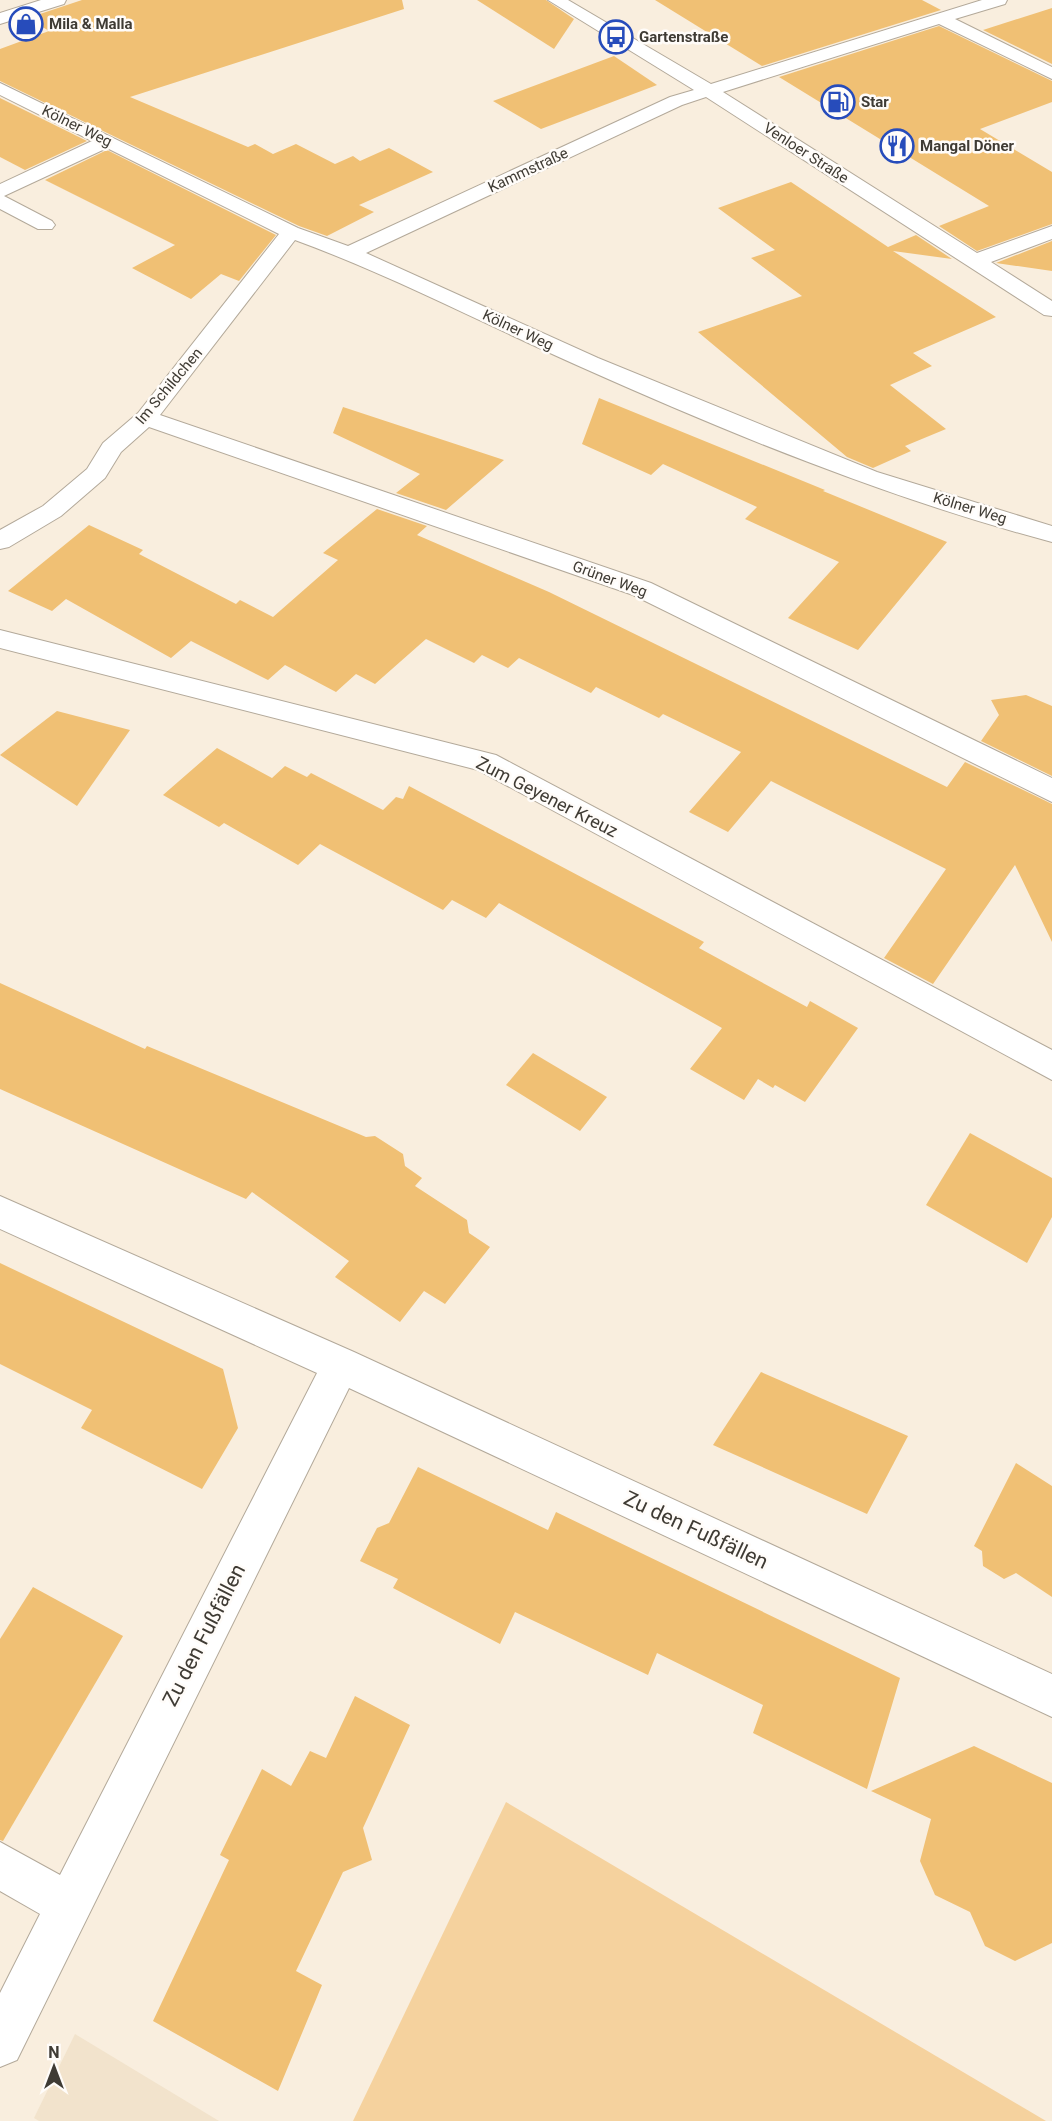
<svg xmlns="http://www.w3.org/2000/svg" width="1052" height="2121" font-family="Roboto,sans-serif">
  <rect width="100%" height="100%" fill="#f9eede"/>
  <path fill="#f2e3cc" d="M75 2034 219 2121H39L34 2118Z"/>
  <path fill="#f5d29e" d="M506 1802 1046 2121H353Z"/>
  <g fill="#f0c074">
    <path d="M82 0H402L404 9 130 97 248 147 255 144 273 154 296 144 335 164 353 156 360 161 389 148 433 172 359 205 374 212 327 236 299 226 0 81V49L49 31 28 18Z"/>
    <path d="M477 0H546L574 19 554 49Z"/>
    <path d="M655 0H922L941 10 762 66Z"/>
    <path d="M1052 8V64L983 30Z"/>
    <path d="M939 26 1052 81V102L980 129 1052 172V224L977 251 939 226 989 206 779 77Z"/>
    <path d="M614 56 657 85 541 129 493 101Z"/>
    <path d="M0 98 87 141 25 170 0 157Z"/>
    <path d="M107 150 276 235 239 281 221 274 191 299 132 268 175 245 45 180Z"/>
    <path d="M791 182 888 247 916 235 952 259 893 251 996 317 913 353 932 366 890 385 946 429 905 446 911 451 873 468 847 457 698 332 802 296 751 258 775 250 718 208Z"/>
    <path d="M1052 241V271L996 263Z"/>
    <path d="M599 398 825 490 823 491 947 542 858 650 788 618 839 562 745 519 757 507 663 464 651 475 582 444Z"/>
    <path d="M343 407 504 460 446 510 396 493 420 474 333 433Z"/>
    <path d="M377 509 427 526 417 535 549 592 947 787 965 762 1052 804V942L1015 865 933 984 884 958 946 869 771 781 728 832 689 812 741 752 663 714 659 718 596 687 591 693 519 658 508 668 482 655 474 663 426 639 375 684 356 674 336 692 285 665 268 680 191 641 171 658 66 599 52 611 8 591 89 525 143 550 139 554 236 604 240 600 273 617 338 560 323 553Z"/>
    <path d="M1026 695 1052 706V776L981 741 999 715 991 700Z"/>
    <path d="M57 711 130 730 77 806 0 755Z"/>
    <path d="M217 748 272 778 285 766 307 777 311 773 383 810 396 797 403 799 409 786 704 942 699 948 807 1007 810 1001 858 1028 805 1102 775 1085 773 1088 758 1079 744 1100 690 1069 722 1028 499 903 486 918 452 900 443 910 320 844 298 865 224 823 219 827 163 795Z"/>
    <path d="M0 983 145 1049 147 1046 366 1137 375 1136 403 1154 405 1166 422 1178 415 1186 467 1220 469 1233 490 1247 445 1304 424 1291 400 1322 335 1277 349 1261 252 1192 246 1199 0 1089Z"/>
    <path d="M533 1053 607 1097 580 1131 506 1085Z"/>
    <path d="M970 1133 1052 1178V1217L1027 1263 926 1205Z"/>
    <path d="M0 1263 223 1369 238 1428 202 1489 81 1428 92 1410 0 1364Z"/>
    <path d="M761 1372 908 1436 867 1514 713 1445Z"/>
    <path d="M1016 1463 1052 1486V1597L1016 1573 1004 1579 983 1566 982 1551 974 1546Z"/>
    <path d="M418 1467 548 1530 556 1512 900 1678 867 1789 753 1733 763 1705 657 1653 648 1675 515 1612 500 1644 393 1588 398 1579 360 1561 377 1528 389 1523Z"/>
    <path d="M33 1587 123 1636 3 1841 0 1840V1639Z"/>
    <path d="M355 1696 410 1725 363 1828 372 1860 343 1872 296 1971 322 1985 278 2091 153 2021 229 1860 220 1855 262 1769 291 1786 310 1751 326 1758Z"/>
    <path d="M974 1746 1052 1783V1943L1015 1961 985 1946 970 1912 935 1895 920 1861 931 1819 871 1791Z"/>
  </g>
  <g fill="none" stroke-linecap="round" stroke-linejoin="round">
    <defs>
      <g id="minor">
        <path d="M41 0H66L64 4 0 24V13Z"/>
        <path d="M548 0H568L711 84 982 0H1007L1005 4 955 19 1052 67V79L939 24 723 92 977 253 1052 226V239L991 262 1052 301V316L1044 315 706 97 682 105 366 253 598 358 877 472 1052 526V542C890 499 733 435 581 367 486 325 393 276 295 240L160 415 651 583 1052 778V802L633 595 149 427 121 452 105 478 61 516 9 547 0 549V530L43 506 87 469 103 443 138 413 279 234 107 148 4 196 52 221 55 225 52 229H38L0 209V184L92 141 0 95V83L298 228 348 246 670 97 694 90Z"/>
        <path d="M0 630 496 755 1052 1050V1080L478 770 0 648Z"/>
        <path d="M0 1196 354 1352 1052 1674V1717L349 1388 17 2060 0 2067V1993L40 1914 0 1891V1842L60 1875 317 1373 0 1229Z"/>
      </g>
    </defs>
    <use href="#minor" stroke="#b3a99a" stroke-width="2"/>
    <use href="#minor" fill="#fff" fill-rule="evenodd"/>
  </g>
  <defs>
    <symbol id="shop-ring" viewBox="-11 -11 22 22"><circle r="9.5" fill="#fffcf9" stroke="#274cbb" stroke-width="1.5"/><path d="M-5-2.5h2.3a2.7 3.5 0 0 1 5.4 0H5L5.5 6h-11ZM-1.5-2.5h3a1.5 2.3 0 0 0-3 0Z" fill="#274cbb"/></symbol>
    <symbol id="bus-ring" viewBox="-11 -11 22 22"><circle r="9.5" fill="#fffcf9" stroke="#274cbb" stroke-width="1.5"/><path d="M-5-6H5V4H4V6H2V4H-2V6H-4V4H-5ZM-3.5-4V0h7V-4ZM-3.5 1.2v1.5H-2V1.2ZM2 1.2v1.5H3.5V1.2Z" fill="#274cbb"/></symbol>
    <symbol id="fuel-ring" viewBox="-11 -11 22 22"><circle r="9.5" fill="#fffcf9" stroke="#274cbb" stroke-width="1.5"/><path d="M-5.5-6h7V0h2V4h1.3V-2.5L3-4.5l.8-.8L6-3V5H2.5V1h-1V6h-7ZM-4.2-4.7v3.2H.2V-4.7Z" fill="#274cbb"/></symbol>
    <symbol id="restaurant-ring" viewBox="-11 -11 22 22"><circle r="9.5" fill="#fffcf9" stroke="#274cbb" stroke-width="1.5"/><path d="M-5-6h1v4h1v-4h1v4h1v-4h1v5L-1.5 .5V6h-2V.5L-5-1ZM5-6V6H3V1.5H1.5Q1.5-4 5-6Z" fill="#274cbb"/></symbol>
  </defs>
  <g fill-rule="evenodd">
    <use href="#shop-ring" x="7" y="5" width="38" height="38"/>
    <use href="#bus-ring" x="597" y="18" width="38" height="38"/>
    <use href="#fuel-ring" x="819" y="83" width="38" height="38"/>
    <use href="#restaurant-ring" x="878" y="127" width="38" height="38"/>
  </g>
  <g text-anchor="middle" stroke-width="5" stroke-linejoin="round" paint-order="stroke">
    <g font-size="15" font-weight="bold" fill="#3f3b34" stroke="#fffcf9" text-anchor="start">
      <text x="49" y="29">Mila &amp; Malla</text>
      <text x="639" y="42">Gartenstraße</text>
      <text x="861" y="107">Star</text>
      <text x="920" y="151">Mangal Döner</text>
    </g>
    <g font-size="15" fill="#3f3b34" stroke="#fffcf9">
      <text transform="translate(77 126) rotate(26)" y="5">Kölner Weg</text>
      <text transform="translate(806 153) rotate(33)" y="5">Venloer Straße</text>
      <text transform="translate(528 170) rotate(-25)" y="5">Kammstraße</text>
      <text transform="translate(518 330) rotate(25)" y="5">Kölner Weg</text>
      <text transform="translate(169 386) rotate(-50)" y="5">Im Schildchen</text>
      <text transform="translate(970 508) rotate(17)" y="5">Kölner Weg</text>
      <text transform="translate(610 579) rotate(20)" y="5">Grüner Weg</text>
    </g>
    <g font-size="18" fill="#3f3b34" stroke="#fffcf9">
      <text transform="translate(547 797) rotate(27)" y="6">Zum Geyener Kreuz</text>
    </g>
    <g font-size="21" fill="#3f3b34" stroke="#fffcf9">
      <text transform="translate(696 1530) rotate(25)" y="7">Zu den Fußfällen</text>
      <text transform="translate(204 1635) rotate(-63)" y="7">Zu den Fußfällen</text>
    </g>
  </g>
  <g transform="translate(54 2067)" stroke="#fffcf9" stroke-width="4.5" paint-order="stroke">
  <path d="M0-4.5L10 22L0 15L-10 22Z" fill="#3f3b34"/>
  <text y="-9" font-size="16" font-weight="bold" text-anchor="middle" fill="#3f3b34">N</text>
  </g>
</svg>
